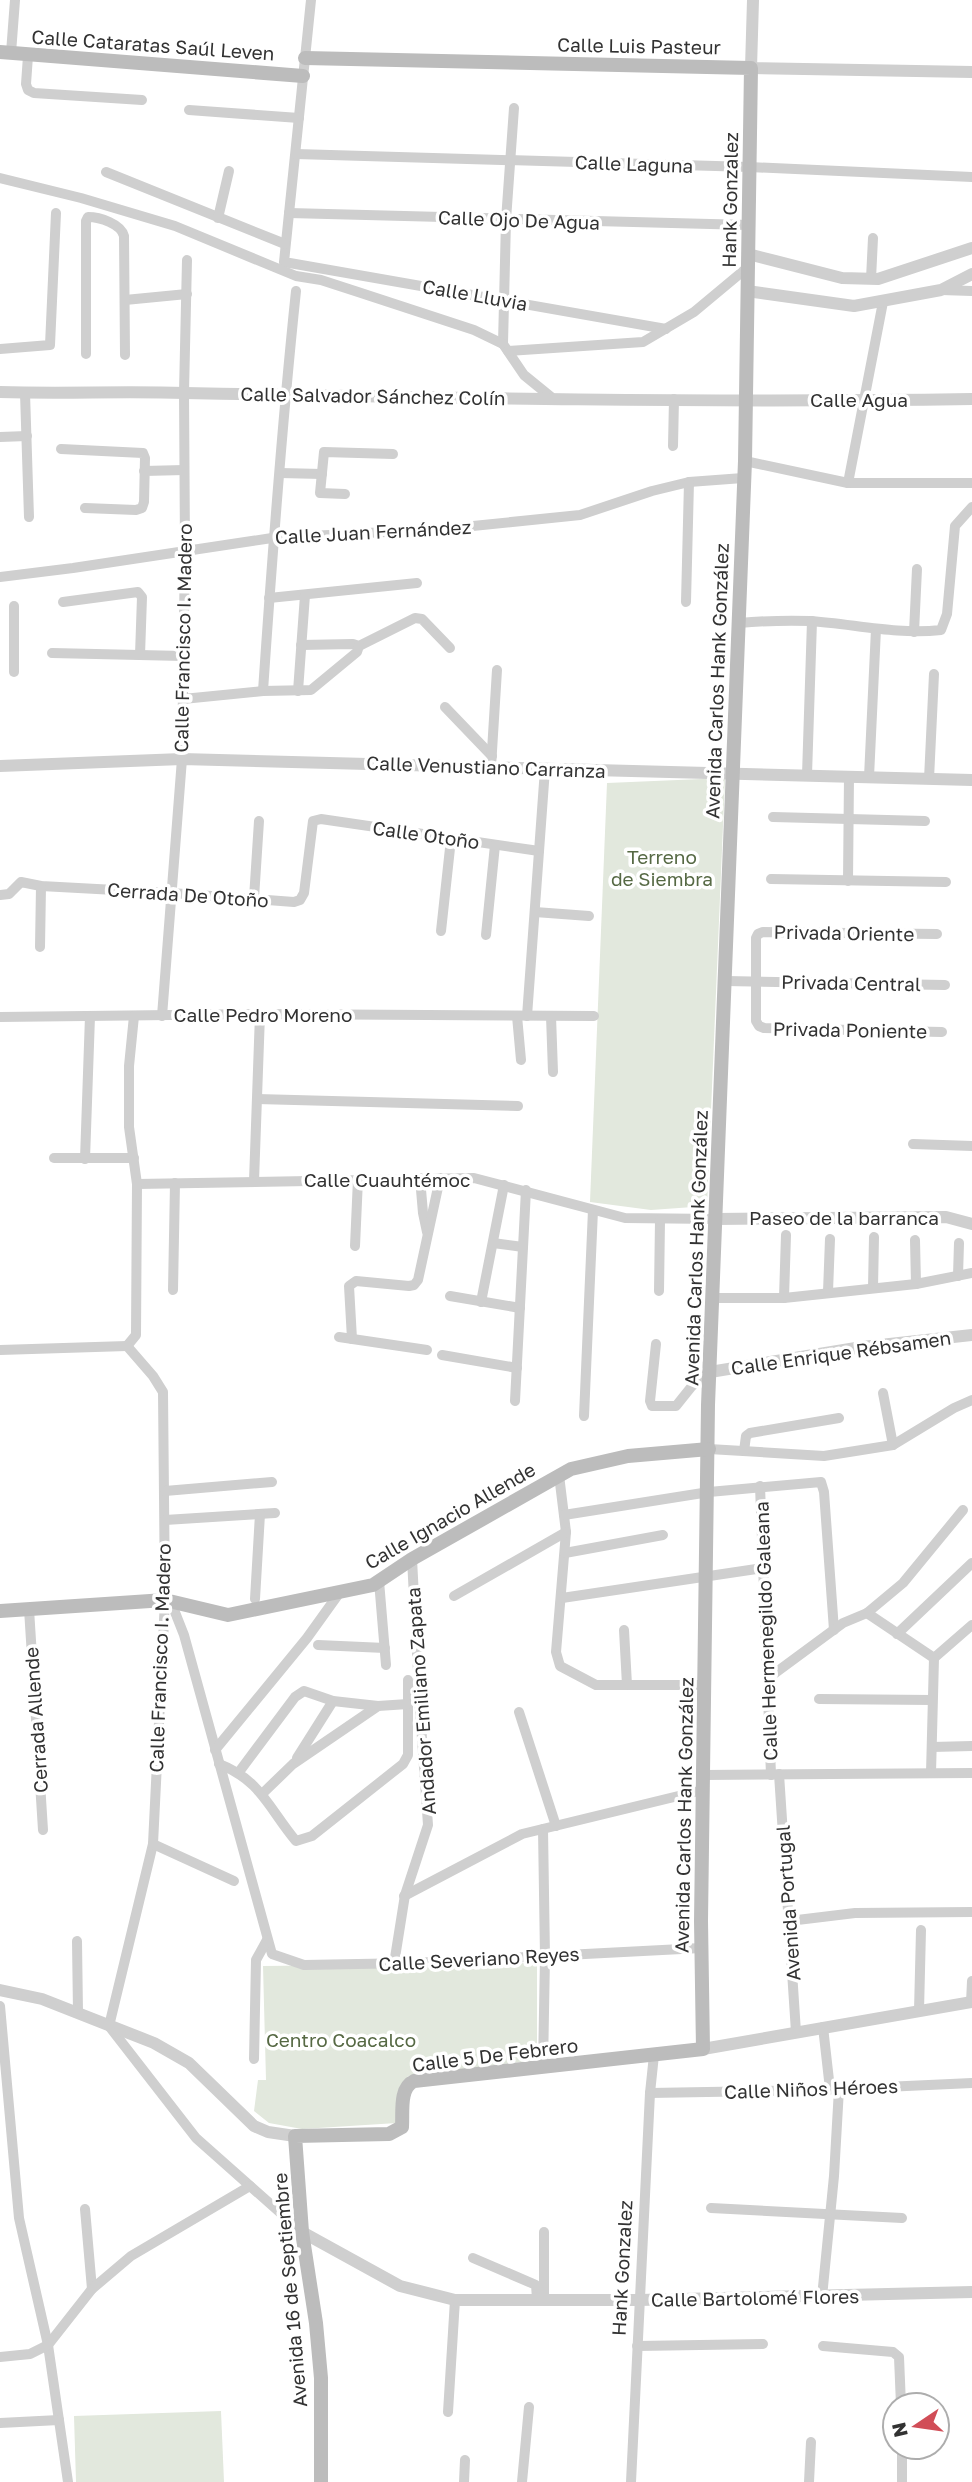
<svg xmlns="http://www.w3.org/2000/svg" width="972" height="2482" font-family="'Golos Text',sans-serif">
  <rect width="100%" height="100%" fill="#fff"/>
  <g fill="#e2e8dd">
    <path d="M725 778 707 1206 651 1210 590 1202 607 783Z"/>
    <path d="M537 1963V2060L408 2076 400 2093 397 2123 302 2129 269 2123 254 2111 258 2080H266L263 1966Z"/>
    <path d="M221 2411 224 2482H76L74 2416Z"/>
  </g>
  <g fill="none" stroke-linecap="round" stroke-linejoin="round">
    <g stroke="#cfcfcf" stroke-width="10">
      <path d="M311 0 284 262 666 329"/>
      <path d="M11 53 15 0"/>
      <path d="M28 56 26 84 28 90 34 93 142 100"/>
      <path d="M514 108 506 220 503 344 524 375 551 397"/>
      <path d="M189 110 299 118"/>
      <path d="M296 154 750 167 972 177"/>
      <path d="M106 172 285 244"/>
      <path d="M0 178 81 198 175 226 296 276 321 280 358 292 474 330 503 344"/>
      <path d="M289 213 749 225"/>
      <path d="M218 218 229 171"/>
      <path d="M871 279 873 238"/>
      <path d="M941 290 972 291"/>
      <path d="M125 300 187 294"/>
      <path d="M0 349 50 345 56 213"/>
      <path d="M508 351 643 342 694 312 748 267"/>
      <path d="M86 354V221L88 217C100 217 121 224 124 236L125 355"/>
      <path d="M25 393 29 517"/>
      <path d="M0 437 27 436"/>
      <path d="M673 446 674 399"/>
      <path d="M61 449 143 453 145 458 144 502 142 508 136 510 85 508"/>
      <path d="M745 461 848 483H972"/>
      <path d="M144 471 184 470"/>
      <path d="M280 473 322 474"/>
      <path d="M848 483 883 302"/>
      <path d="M345 494 320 493 324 452 393 454"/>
      <path d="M0 577 73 568 272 538 443 529 580 515 652 491 689 482 743 478"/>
      <path d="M269 598 417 583"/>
      <path d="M63 602 138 592 142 597 140 655"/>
      <path d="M686 602 689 482"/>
      <path d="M739 623C763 621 786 620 810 621 854 624 897 635 941 630L947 614 955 526 972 507"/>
      <path d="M914 632 917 569"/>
      <path d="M301 645 353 644 359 646 415 618 422 619 450 648"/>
      <path d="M52 653 183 656"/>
      <path d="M14 672V606"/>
      <path d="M263 691C272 558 282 424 296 291"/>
      <path d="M298 691 305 595"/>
      <path d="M183 699 263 691 311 690 357 652 359 646"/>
      <path d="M445 707 492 756"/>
      <path d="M491 767 497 670"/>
      <path d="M807 775 812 621"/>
      <path d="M869 777 876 629"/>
      <path d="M929 779 934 674"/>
      <path d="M773 817 925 821"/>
      <path d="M771 879 946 882"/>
      <path d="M848 881 849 776"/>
      <path d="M0 895 9 894 21 882 41 886 171 893 294 902 300 900 304 893 313 821 321 819 539 851"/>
      <path d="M254 898 259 821"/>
      <path d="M535 912 589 916"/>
      <path d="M441 931 451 839"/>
      <path d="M937 934 763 932 758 934 756 938V1021L759 1026 764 1028 942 1032"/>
      <path d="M486 935 495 845"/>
      <path d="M40 947 41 886"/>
      <path d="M726 981 945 985"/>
      <path d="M162 1016 182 759 185 550 184 392 187 260"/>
      <path d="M517 1016 521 1060"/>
      <path d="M527 1016 545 769"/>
      <path d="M551 1016 553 1072"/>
      <path d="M0 1017 260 1014 594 1016"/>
      <path d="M257 1099 518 1106"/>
      <path d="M913 1144 972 1146"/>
      <path d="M54 1158H134"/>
      <path d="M85 1159 90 1016"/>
      <path d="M420 1178 423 1213 427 1232"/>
      <path d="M254 1181 260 1014"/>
      <path d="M137 1184 474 1178 625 1218 716 1219"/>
      <path d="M915 1240 916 1284"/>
      <path d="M493 1243 523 1247"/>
      <path d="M355 1246 358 1179"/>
      <path d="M958 1276 959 1243"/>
      <path d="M873 1288 874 1237"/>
      <path d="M173 1290 175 1183"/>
      <path d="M659 1291 660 1220"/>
      <path d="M828 1292 830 1239"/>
      <path d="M450 1296 520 1308"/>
      <path d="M713 1298H784L916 1284 972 1273"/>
      <path d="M784 1298 786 1235"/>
      <path d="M481 1302 504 1185"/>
      <path d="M339 1337 427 1350"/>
      <path d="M352 1339 349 1286 356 1281 409 1286 414 1285 418 1280 440 1178"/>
      <path d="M656 1344 650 1401 652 1406H676L692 1386 710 1372"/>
      <path d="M127 1346 153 1376 163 1392 165 1600 153 1844 109 2026 196 2138 302 2232"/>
      <path d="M127 1346 136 1335 137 1184 129 1127V1066L134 1016"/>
      <path d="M0 1350 127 1346"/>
      <path d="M442 1355 517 1368"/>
      <path d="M883 1393 893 1445"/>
      <path d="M515 1401 526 1190"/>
      <path d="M584 1416 593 1210"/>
      <path d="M709 1449 824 1456 893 1445 954 1408 972 1400"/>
      <path d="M744 1451 746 1436 750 1433 839 1418"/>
      <path d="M559 1475 566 1532 556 1652 560 1666 596 1685H705"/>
      <path d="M760 1486 771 1775"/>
      <path d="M165 1491 272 1482"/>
      <path d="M564 1515 709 1492 821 1482 824 1492 834 1630"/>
      <path d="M165 1520 275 1513"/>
      <path d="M565 1553 663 1535"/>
      <path d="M379 1581 386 1665"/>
      <path d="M454 1596 566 1532"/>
      <path d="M562 1598 763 1568"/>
      <path d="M255 1599 260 1514"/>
      <path d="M171 1602 184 1635 272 1954 304 1965 412 1963 701 1948"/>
      <path d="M29 1609 43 1830"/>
      <path d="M867 1613 934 1658"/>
      <path d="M624 1630 627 1685"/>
      <path d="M897 1634 972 1563"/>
      <path d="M318 1645 385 1648"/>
      <path d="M934 1658 972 1625"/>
      <path d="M767 1679 843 1623 867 1613 903 1583 963 1510"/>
      <path d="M819 1699 932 1700"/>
      <path d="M519 1712 556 1826"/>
      <path d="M932 1747 972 1746"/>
      <path d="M215 1750 307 1638 340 1592"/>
      <path d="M297 1758 333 1701"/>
      <path d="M219 1764C261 1780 269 1809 296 1841L312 1836 403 1764 408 1755V1680"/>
      <path d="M239 1772 295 1697 304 1691 333 1701 378 1706"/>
      <path d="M931 1773 934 1658"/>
      <path d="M779 1774 796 2032"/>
      <path d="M703 1775 972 1773"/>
      <path d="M262 1794 293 1764 378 1706 408 1704"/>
      <path d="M153 1844 234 1881"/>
      <path d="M404 1896 522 1834 703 1790"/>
      <path d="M789 1921 855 1913 972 1912"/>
      <path d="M77 1941 78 2013"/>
      <path d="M394 1964 405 1895 428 1825 420 1710 412 1559"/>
      <path d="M971 2003 972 1981"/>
      <path d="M0 2006 19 2218 48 2345 68 2482"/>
      <path d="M919 2011 921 1930"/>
      <path d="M823 2027 830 2089"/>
      <path d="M254 2059 256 1960 267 1940"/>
      <path d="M543 2067 545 1957 543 1829"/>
      <path d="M650 2093 820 2090 972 2083"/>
      <path d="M711 2208 902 2218"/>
      <path d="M85 2209 92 2289"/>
      <path d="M473 2258 536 2285 537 2299"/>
      <path d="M822 2297 834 2176 839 2089"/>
      <path d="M544 2299V2232"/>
      <path d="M637 2346 763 2344"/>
      <path d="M823 2346 893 2352 899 2357 901 2405"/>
      <path d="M0 2357 30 2354 48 2345 92 2289 131 2256 250 2186"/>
      <path d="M448 2412 455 2300"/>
      <path d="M0 2423 59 2420"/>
      <path d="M902 2447V2482"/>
      <path d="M464 2482 465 2460"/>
      <path d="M522 2482 529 2407"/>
      <path d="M631 2482 650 2093 654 2055"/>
      <path d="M809 2482 811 2442"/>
    </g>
    <g stroke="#cfcfcf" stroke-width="12">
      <path d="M753 0 751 68 972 72"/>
      <path d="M748 254 842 278 878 279 972 248"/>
      <path d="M747 291 854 306 941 290 972 274"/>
      <path d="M0 392C62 394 123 391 185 393 447 398 710 403 972 399"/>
      <path d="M0 766 182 759 972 780"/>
      <path d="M716 1219 946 1217 972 1224"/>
      <path d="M710 1372 862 1347 972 1335"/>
      <path d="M0 1990 42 1999 154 2043 189 2063 254 2126 268 2132 295 2136"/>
      <path d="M703 2049 972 2002"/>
      <path d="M302 2232 400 2286 455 2300H639L972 2292"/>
    </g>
    <g stroke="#bcbcbc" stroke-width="14">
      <path d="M0 52 303 76"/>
      <path d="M305 58 751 68 745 461 708 1405 701 1921 703 2049 414 2081C399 2088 403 2112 402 2127L389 2134 295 2136 302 2232 316 2323 321 2378V2482"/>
      <path d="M0 1611 165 1600 228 1615 373 1585 412 1559 571 1469 628 1456 709 1449"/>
    </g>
  </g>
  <g text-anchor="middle" stroke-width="7" stroke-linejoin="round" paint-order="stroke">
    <g font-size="19" fill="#323232" stroke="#fff">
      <text transform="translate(153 45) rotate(4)" y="7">Calle Cataratas Saúl Leven</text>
      <text transform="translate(639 46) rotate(1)" y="7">Calle Luis Pasteur</text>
      <text transform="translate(634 164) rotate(2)" y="7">Calle Laguna</text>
      <text transform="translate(730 200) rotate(-89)" y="7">Hank Gonzalez</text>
      <text transform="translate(519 220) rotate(2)" y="7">Calle Ojo De Agua</text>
      <text transform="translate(475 295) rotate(10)" y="7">Calle Lluvia</text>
      <text transform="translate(373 396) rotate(1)" y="7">Calle Salvador Sánchez Colín</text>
      <text x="859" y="407">Calle Agua</text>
      <text transform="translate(373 532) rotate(-3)" y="7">Calle Juan Fernández</text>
      <text transform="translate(183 638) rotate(-89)" y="7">Calle Francisco I. Madero</text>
      <text transform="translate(717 681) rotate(-88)" y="7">Avenida Carlos Hank González</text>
      <text transform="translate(486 767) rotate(2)" y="7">Calle Venustiano Carranza</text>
      <text transform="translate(426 835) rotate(8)" y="7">Calle Otoño</text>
      <text transform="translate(188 895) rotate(4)" y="7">Cerrada De Otoño</text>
      <text transform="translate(844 933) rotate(1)" y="7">Privada Oriente</text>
      <text transform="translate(851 983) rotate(1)" y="7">Privada Central</text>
      <text x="263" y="1022">Calle Pedro Moreno</text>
      <text transform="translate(850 1030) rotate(1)" y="7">Privada Poniente</text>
      <text x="387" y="1187">Calle Cuauhtémoc</text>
      <text x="844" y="1225">Paseo de la barranca</text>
      <text transform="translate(696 1248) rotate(-88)" y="7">Avenida Carlos Hank González</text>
      <text transform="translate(841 1353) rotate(-8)" y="7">Calle Enrique Rébsamen</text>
      <text transform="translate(450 1516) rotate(-30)" y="7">Calle Ignacio Allende</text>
      <text transform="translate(766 1631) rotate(-92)" y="7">Calle Hermenegildo Galeana</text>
      <text transform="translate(160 1658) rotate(-88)" y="7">Calle Francisco I. Madero</text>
      <text transform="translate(421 1701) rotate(-94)" y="7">Andador Emiliano Zapata</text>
      <text transform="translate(36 1720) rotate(-94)" y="7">Cerrada Allende</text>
      <text transform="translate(684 1815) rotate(-89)" y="7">Avenida Carlos Hank González</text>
      <text transform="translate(788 1903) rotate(-94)" y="7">Avenida Portugal</text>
      <text transform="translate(479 1959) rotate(-3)" y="7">Calle Severiano Reyes</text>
      <text transform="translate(495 2055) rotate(-7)" y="7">Calle 5 De Febrero</text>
      <text transform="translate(811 2089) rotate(-2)" y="7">Calle Niños Héroes</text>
      <text transform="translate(622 2268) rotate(-87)" y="7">Hank Gonzalez</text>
      <text transform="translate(290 2290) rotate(-95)" y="7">Avenida 16 de Septiembre</text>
      <text transform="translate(755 2298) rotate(-1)" y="7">Calle Bartolomé Flores</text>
    </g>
    <g font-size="19" fill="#566944" stroke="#fff">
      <text x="662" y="864">Terreno<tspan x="662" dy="22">de Siembra</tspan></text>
      <text x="341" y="2047">Centro Coacalco</text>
    </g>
  </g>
  <g transform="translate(916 2426) rotate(257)"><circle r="33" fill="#ffffff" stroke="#adadad" stroke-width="2"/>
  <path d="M0-5L12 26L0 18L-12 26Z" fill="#d14d57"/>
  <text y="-10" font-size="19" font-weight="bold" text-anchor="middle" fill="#323232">N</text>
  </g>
</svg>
